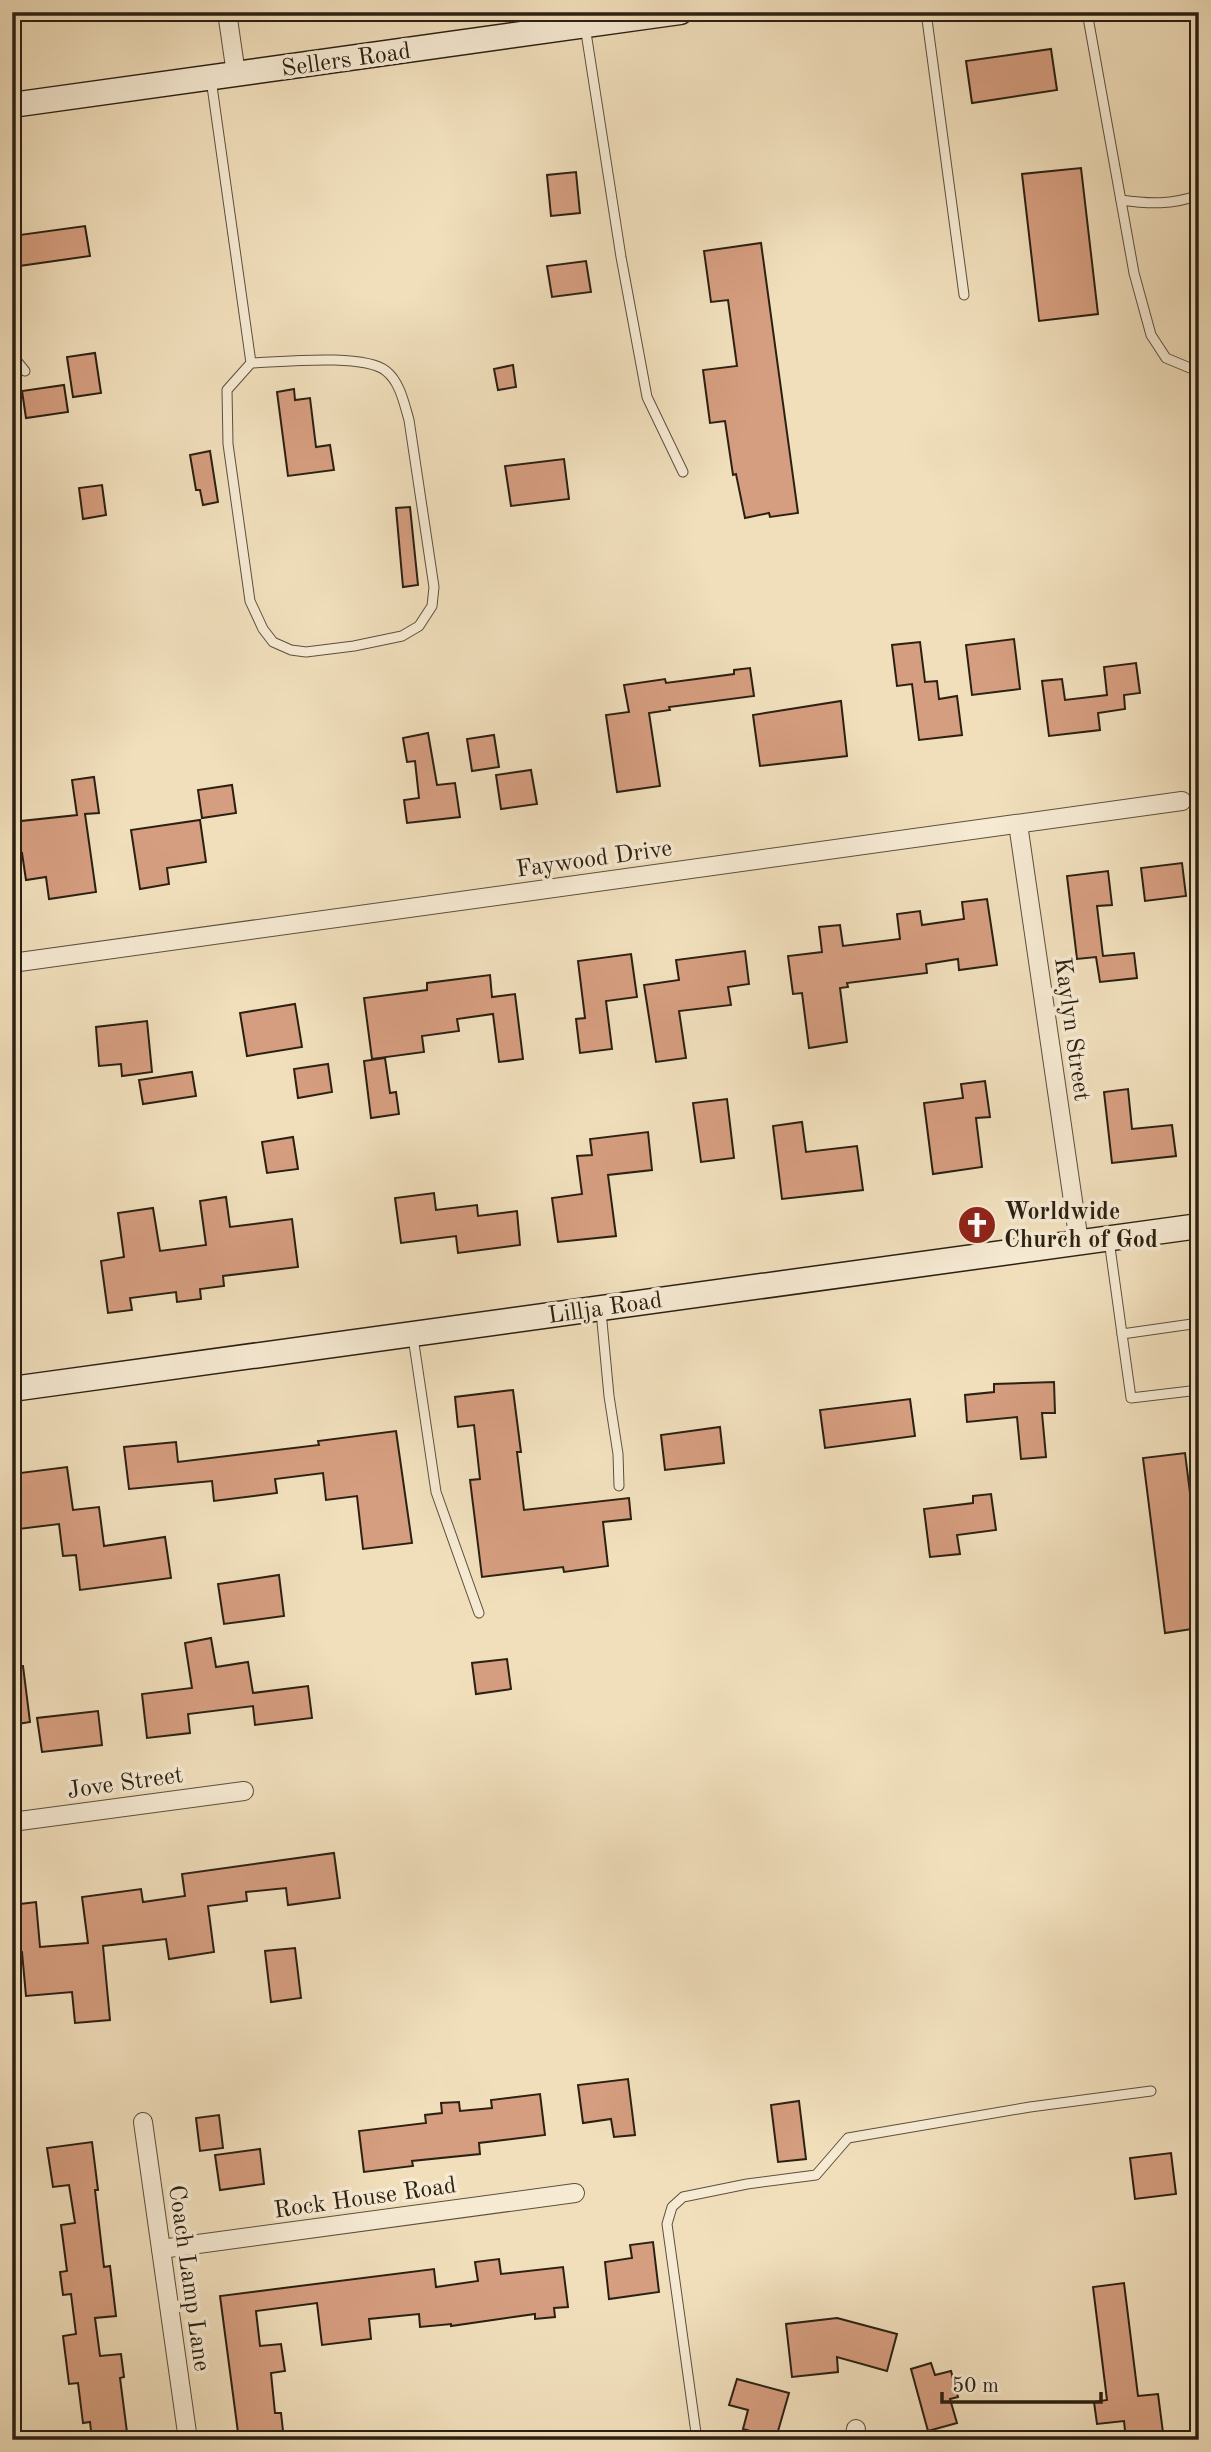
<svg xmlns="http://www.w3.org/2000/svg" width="1211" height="2452" font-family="'Old Standard TT',serif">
  <rect width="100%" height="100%" fill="#f1dfbc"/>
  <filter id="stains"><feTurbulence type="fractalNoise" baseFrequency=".00286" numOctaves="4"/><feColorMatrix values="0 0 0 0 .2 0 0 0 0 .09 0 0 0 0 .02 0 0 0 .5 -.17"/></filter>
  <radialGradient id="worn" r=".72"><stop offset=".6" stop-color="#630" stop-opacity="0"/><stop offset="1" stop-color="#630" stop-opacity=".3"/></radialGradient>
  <g fill="#d69e80" stroke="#2b2012" stroke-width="2">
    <path d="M1051 49 1057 90 972 103 966 61Z"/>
    <path d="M1081 168 1098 314 1039 321 1022 174Z"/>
    <path d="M576 172 580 213 551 216 547 175Z"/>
    <path d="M85 226 90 256 12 267V236Z"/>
    <path d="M761 243 798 513 770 517 769 513 745 518 736 474 733 475 725 421 710 423 703 370 737 366 728 300 711 302 704 251Z"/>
    <path d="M586 261 591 292 552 297 547 266Z"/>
    <path d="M95 353 101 393 73 397 67 357Z"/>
    <path d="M513 365 516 387 498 390 494 369Z"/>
    <path d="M64 385 68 412 26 418 22 391Z"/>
    <path d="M294 389 295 400 310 398 316 447 330 445 334 470 288 476 277 392Z"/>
    <path d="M210 451 218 502 203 505 200 490H196L190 455Z"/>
    <path d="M564 459 569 499 511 506 505 466Z"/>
    <path d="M102 485 106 515 83 519 79 488Z"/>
    <path d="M410 507 418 585 403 587 396 508Z"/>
    <path d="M1014 639 1020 689 972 695 966 645Z"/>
    <path d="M920 642 925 682 937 681 939 699 957 696 962 735 919 740 912 684 897 686 892 645Z"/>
    <path d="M1136 663 1140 693 1124 695 1125 709 1098 713 1100 730 1049 736 1042 681 1062 679 1065 700 1107 695 1104 667Z"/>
    <path d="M750 668 754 696 669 707 670 710 649 713 660 786 617 792 606 715 629 712 624 685 665 679 666 683 734 674V670Z"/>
    <path d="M841 701 847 756 760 766 753 715Z"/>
    <path d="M428 733 437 785 455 783 460 817 407 823 404 800 419 798 415 761 407 762 403 738Z"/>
    <path d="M494 735 499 767 472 771 467 739Z"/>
    <path d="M531 770 537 804 501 809 496 775Z"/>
    <path d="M94 777 99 813 85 814 96 892 49 899 46 877 26 880 22 853 16 854 12 822 77 815 72 780Z"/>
    <path d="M232 785 236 813 202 818 198 790Z"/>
    <path d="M200 820 206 862 167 868 169 884 140 889 131 830Z"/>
    <path d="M1182 863 1186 896 1145 901 1141 868Z"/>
    <path d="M1108 871 1112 905 1097 906 1103 956 1134 953 1137 978 1100 982 1096 957 1077 959 1067 876Z"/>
    <path d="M987 899 997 965 959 970 958 959 926 964 927 973 847 983 848 987 840 988 847 1042 809 1048 802 993 793 994 788 956 822 952 819 927 840 925 843 946 900 939 897 914 920 911 922 925 964 919 962 902Z"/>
    <path d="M745 951 749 984 728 987 731 1005 679 1011 686 1058 656 1062 644 985 679 980 676 960Z"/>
    <path d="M631 954 637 997 606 1001 612 1049 580 1053 576 1019 585 1018 578 961Z"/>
    <path d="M490 975 492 997 515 994 523 1059 499 1062 493 1014 457 1019 459 1031 422 1036 424 1052 372 1059 364 998 427 990V983Z"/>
    <path d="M295 1004 302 1047 247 1056 240 1013Z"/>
    <path d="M147 1021 152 1072 122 1076 121 1064 99 1066 96 1027Z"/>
    <path d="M385 1058 390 1093 396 1092 399 1114 371 1118 364 1061Z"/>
    <path d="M328 1064 332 1092 298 1098 294 1069Z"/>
    <path d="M192 1072 196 1096 143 1104 139 1080Z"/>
    <path d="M985 1081 990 1117 976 1118 982 1167 933 1174 924 1103 963 1098 961 1084Z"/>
    <path d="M1128 1089 1132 1129 1172 1125 1176 1156 1112 1163 1104 1092Z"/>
    <path d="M727 1099 734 1158 701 1162 693 1103Z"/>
    <path d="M802 1122 806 1152 857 1146 863 1190 782 1199 773 1126Z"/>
    <path d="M648 1132 652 1170 608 1175 616 1236 558 1242 552 1198 582 1194 577 1156 592 1155 590 1139Z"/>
    <path d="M293 1137 298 1169 267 1173 262 1142Z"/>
    <path d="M434 1193 436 1210 477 1205 478 1216 517 1211 520 1245 458 1253 456 1236 401 1243 395 1198Z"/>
    <path d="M226 1197 230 1227 292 1219 298 1267 223 1276 224 1286 200 1289 201 1299 177 1302 176 1292 130 1298 132 1310 108 1313 101 1261 124 1257 118 1213 153 1208 160 1251 206 1245 200 1201Z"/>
    <path d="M1054 1382 1055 1413H1042L1046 1457 1021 1459 1017 1417 967 1422 965 1395 994 1392V1384Z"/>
    <path d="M513 1390 521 1452H517L524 1510 629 1498 631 1519 603 1522 608 1566 564 1572 563 1567 482 1577 470 1480 480 1479 474 1425 458 1427 455 1397Z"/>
    <path d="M910 1399 915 1436 825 1448 820 1410Z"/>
    <path d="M720 1427 724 1463 665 1470 661 1435Z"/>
    <path d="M396 1431 412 1543 363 1549 357 1496 326 1500 323 1473 275 1479 277 1493 214 1501 212 1481 129 1489 124 1447 176 1442 178 1462 319 1445 318 1441Z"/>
    <path d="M1185 1453 1191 1501 1199 1499V1628L1165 1633 1143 1458Z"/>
    <path d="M67 1467 73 1510 99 1507 104 1546 165 1537 171 1578 80 1590 76 1555 63 1556 59 1524 19 1529 12 1474Z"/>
    <path d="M991 1494 996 1530 957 1535 960 1554 930 1557 924 1509 973 1503V1496Z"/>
    <path d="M279 1575 284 1616 224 1624 218 1584Z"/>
    <path d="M211 1638 216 1667 248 1662 253 1693 308 1686 312 1718 255 1725 253 1706 188 1714 190 1733 147 1738 142 1694 192 1688 185 1643Z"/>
    <path d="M507 1659 511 1689 476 1694 472 1663Z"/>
    <path d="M23 1666 30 1722 12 1725V1667Z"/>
    <path d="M98 1711 102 1745 42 1752 37 1718Z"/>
    <path d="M334 1853 340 1898 288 1905 286 1888 246 1892 247 1901 208 1906 214 1952 169 1959 166 1939 103 1946 110 2020 75 2023 72 1992 26 1996 22 1952 12 1953V1905L36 1902 40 1947 88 1943 82 1897 141 1889 143 1902 185 1896 182 1874Z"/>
    <path d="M295 1948 301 1998 271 2002 265 1951Z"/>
    <path d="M628 2079 635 2135 614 2137 611 2119 583 2123 578 2085Z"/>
    <path d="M540 2094 545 2135 479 2143 480 2154 412 2161 413 2166 364 2172 359 2131 426 2123 425 2115 442 2113 441 2103 459 2102 460 2111 492 2108 491 2100Z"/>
    <path d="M799 2101 806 2159 778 2162 771 2105Z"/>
    <path d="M219 2115 223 2148 200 2151 196 2118Z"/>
    <path d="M92 2142 98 2190H95L104 2267 110 2266 116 2316 95 2318 100 2356 121 2354 124 2377 120 2378 128 2440H92L90 2422 83 2423 78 2383 69 2384 63 2336 76 2334 71 2294 63 2295 60 2272 67 2271 61 2225 75 2223 69 2185 53 2187 47 2148Z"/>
    <path d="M260 2149 264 2184 220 2190 215 2155Z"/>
    <path d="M1171 2153 1176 2194 1135 2199 1130 2158Z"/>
    <path d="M653 2242 659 2292 609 2299 605 2262 632 2258 630 2245Z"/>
    <path d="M499 2259 501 2274 563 2267 568 2307 554 2308 555 2317 535 2319V2314L451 2326V2324L420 2327 419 2314 369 2319 371 2339 322 2345 317 2303 256 2311 260 2346 281 2344 285 2371 271 2373 275 2413H281L284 2440H239L220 2296 434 2269 436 2287 478 2281 475 2262Z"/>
    <path d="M1124 2283 1138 2396 1158 2394 1164 2440H1126L1124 2421 1097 2424 1094 2402 1107 2400 1093 2287Z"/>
    <path d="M837 2318 897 2334 887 2371 837 2357 838 2372 792 2377 786 2324Z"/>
    <path d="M931 2363 935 2375 951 2371 958 2397 950 2399 957 2423 928 2431 911 2369Z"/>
    <path d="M737 2379 789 2393 776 2438 743 2429 748 2410 729 2405Z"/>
  </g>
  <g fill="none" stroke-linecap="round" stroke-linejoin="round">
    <defs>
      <g id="lane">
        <path d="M530 12 532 31"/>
        <path d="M926 12 964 295"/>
        <path d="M1087 12 1134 273 1151 335 1166 358 1190 368 1199 369"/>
        <path d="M585 26 621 257 647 397 683 472"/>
        <path d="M211 79 251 363C280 362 364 353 386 371 400 382 404 403 409 420L434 587 432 606 419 626 402 636 354 646 306 652 291 650 273 642 263 629 250 601 228 444 227 390 251 363"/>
        <path d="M1121 200C1149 204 1172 205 1199 195"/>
        <path d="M12 347 16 360 25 371"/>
        <path d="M1109 1240 1122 1334 1199 1323"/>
        <path d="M601 1311 609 1396 618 1454 619 1486"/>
        <path d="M1122 1334 1131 1398 1199 1390"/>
        <path d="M413 1337 436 1492 479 1613"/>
        <path d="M697 2440 667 2224 672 2207 683 2197 747 2184 816 2175 848 2138 1030 2107 1151 2091"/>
      </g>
      <g id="street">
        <path d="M227 12 236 74"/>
        <path d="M1018 824 1079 1242"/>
        <path d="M12 963 1182 801"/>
        <path d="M12 1822 244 1791"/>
        <path d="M143 2122 188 2440"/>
        <path d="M161 2249 575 2193"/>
        <path d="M854 2440 856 2429"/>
      </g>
      <g id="secondary">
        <path d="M12 105 680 12"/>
        <path d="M12 1389 1199 1226"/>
      </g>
    </defs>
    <use href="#lane" stroke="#5c503c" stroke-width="11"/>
    <use href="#street" stroke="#5c503c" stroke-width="20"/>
    <use href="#secondary" stroke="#2b2012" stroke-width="27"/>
    <use href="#lane" stroke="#f6ead3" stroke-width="9"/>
    <use href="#street" stroke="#f6ead3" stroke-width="18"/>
    <use href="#secondary" stroke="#f6ead3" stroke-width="24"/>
  </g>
  <defs>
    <symbol id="church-disc" viewBox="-11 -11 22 22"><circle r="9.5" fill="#8f2418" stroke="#f6ead3"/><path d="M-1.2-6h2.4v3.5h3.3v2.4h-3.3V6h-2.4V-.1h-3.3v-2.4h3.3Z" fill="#fff"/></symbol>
  </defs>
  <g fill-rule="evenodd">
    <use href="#church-disc" x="955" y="1203" width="44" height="44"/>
  </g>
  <g text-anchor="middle" stroke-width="7" stroke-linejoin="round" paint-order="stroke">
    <g font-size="24" fill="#2b2012" stroke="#f6ead3">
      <text transform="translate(346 59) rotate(-8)" y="8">Sellers Road</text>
      <text transform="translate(594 858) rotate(-8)" y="8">Faywood Drive</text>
      <text transform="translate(1073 1029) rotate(82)" y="8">Kaylyn Street</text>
      <text transform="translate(605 1307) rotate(-8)" y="8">Lillja Road</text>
      <text transform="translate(125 1782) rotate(-8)" y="8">Jove Street</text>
      <text transform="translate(365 2197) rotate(-8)" y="8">Rock House Road</text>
      <text transform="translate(190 2278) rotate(82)" y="8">Coach Lamp Lane</text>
    </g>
    <g font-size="24" font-weight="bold" fill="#2b2012" stroke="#f6ead3" text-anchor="start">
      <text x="1004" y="1219">Worldwide<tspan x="1004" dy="28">Church of God</tspan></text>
    </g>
  </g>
  <rect width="1211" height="2452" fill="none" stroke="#f1dfbc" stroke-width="42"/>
  <rect x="14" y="14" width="1183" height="2424" fill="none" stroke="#2b2012" stroke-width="3.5"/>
  <rect x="21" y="21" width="1169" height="2410" fill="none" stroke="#2b2012" stroke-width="2"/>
  <path d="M942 2392v10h159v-10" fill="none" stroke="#2b2012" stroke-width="3.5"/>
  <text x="952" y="2392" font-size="21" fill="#2b2012" stroke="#f6ead3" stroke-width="5" paint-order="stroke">50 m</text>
  <rect width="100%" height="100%" filter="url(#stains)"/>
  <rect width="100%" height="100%" fill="url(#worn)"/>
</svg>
